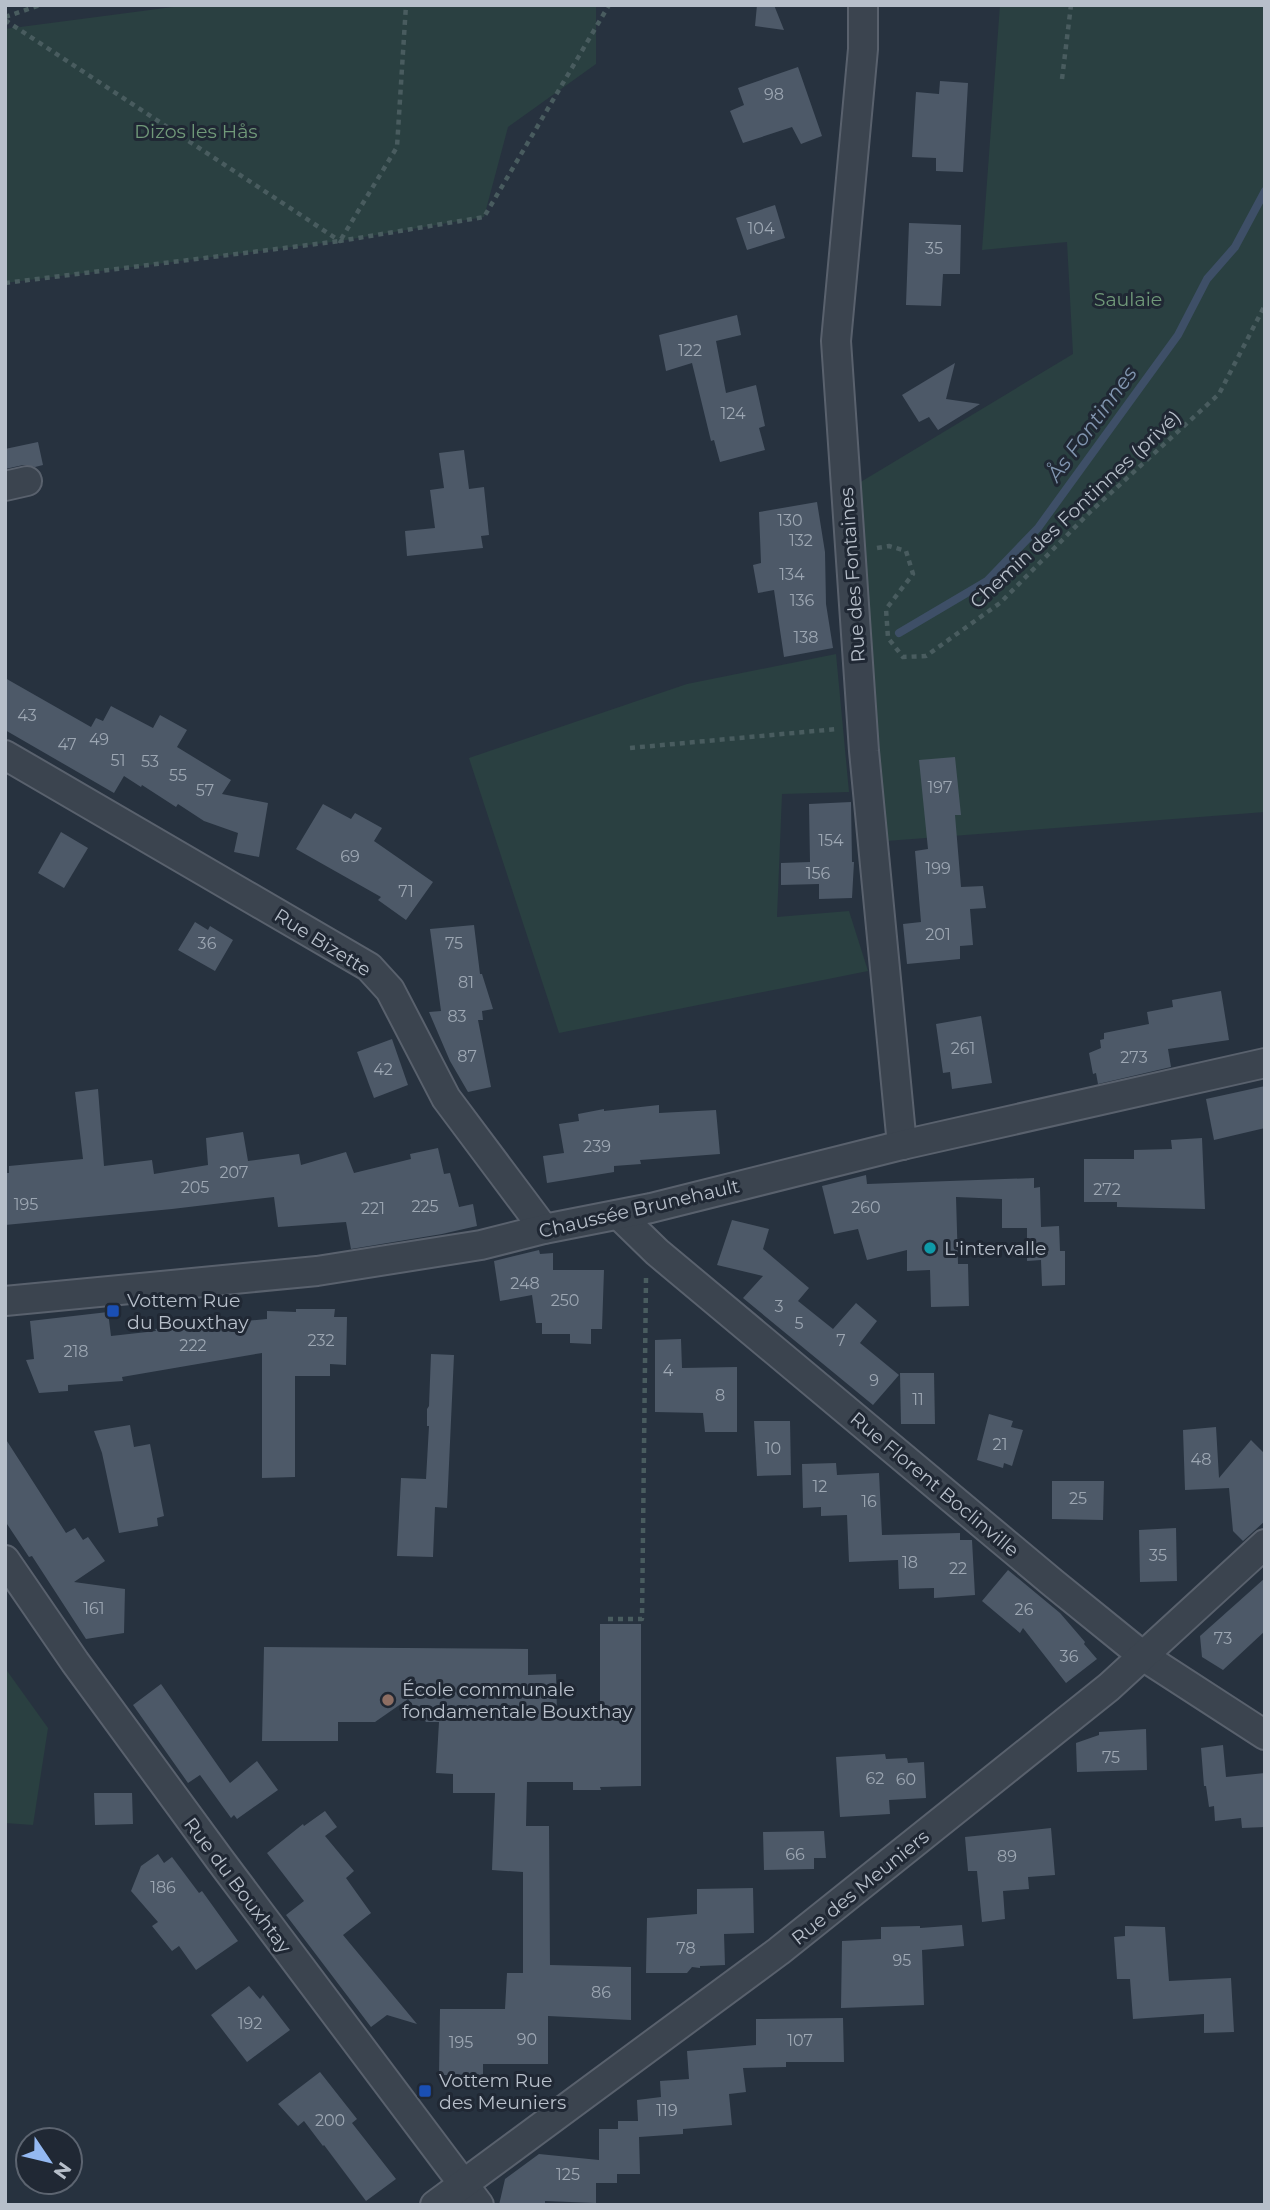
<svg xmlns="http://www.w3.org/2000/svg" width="1270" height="2210" font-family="Montserrat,sans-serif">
  <rect width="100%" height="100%" fill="#27323f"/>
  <g fill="#2a4041">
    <path d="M188 5H596V64L508 127 484 217 340 241 5 283V29Z"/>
    <path d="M1000 5H1265V812L886 841 849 489 1073 354 1067 242 982 250Z"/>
    <path d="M836 654 849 792 782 794 777 917 849 911 868 971 559 1033 469 758 687 684Z"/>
    <path d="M5 1668 48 1728 33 1825 5 1823Z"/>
  </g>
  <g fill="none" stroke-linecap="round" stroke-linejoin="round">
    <path stroke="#3e4f67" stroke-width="8" d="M899 633 987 581 1038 528 1178 335 1207 279 1235 247 1265 191"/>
  </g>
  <g fill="#4d5968">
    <path d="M757 5H774L784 30 755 26Z"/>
    <path d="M798 67 822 136 801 144 792 127 743 143 730 111 744 105 738 88Z"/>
    <path d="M940 81 968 83 963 172 936 171V158L912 157 916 92 939 94Z"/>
    <path d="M775 205 785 238 747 250 736 218Z"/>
    <path d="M909 223 961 225 960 274H943L941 306 906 305Z"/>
    <path d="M737 315 741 335 716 341 726 393 756 385 765 426 759 428 765 450 720 462 714 440 711 441 692 363 666 371 659 335Z"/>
    <path d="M955 363 946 399 980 404 938 430 929 417 919 422 902 395Z"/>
    <path d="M38 442 43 465 35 467 23 465 5 469V449Z"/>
    <path d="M464 450 469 489 484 487 489 535 481 536 483 548 407 556 405 531 435 528 430 490 444 488 439 453Z"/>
    <path d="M817 502 825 552 826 604 833 648 784 657 774 590 758 593 753 565 761 563 759 512Z"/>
    <path d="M5 678 91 727 96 718 103 721 111 706 153 728 160 715 187 730 177 747 231 780 222 794 268 803 259 857 234 852 238 833 204 821 178 804 176 807 142 785 141 787 124 776 114 793 5 730Z"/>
    <path d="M955 757 961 815H955L961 887 983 886 986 908 970 909 973 945 960 946V959L907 964 903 924 921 922 915 851 928 849 919 760Z"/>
    <path d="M851 802 852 862H854L852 898 819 899V884L781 885V863L810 862 809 804Z"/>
    <path d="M323 804 351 819 355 813 382 828 374 841 433 882 406 920 378 900 381 897 296 849Z"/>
    <path d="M61 832 88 848 64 888 38 873Z"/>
    <path d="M195 922 208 930 210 926 233 940 215 971 178 950Z"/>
    <path d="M474 925 480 974H482L493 1009 482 1011 483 1020H478L491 1087 468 1092 450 1061 429 1012 441 1011 430 929Z"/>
    <path d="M1221 991 1229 1040 1168 1049 1171 1067 1098 1084 1096 1073 1093 1074 1089 1053 1101 1048 1100 1040 1104 1039V1033L1149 1024 1147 1012 1173 1007 1172 1000Z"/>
    <path d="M981 1016 992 1083 952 1089 950 1072 943 1073 936 1024Z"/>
    <path d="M392 1039 408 1085 374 1098 357 1052Z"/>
    <path d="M1265 1086V1128L1214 1140 1206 1099Z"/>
    <path d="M98 1089 104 1166 152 1160 154 1174 208 1165 206 1138 243 1132 248 1161 299 1154 301 1165 346 1152 354 1173 411 1159 410 1154 438 1148 444 1174 450 1173 459 1207 473 1204 477 1226 442 1234 351 1249 346 1222 278 1227 274 1197 172 1209 5 1225V1173H9V1166L83 1159 75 1092Z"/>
    <path d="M659 1105V1113L716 1110 720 1154 640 1160 641 1164 614 1166V1172L547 1183 543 1156 564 1153 559 1124 579 1121 578 1114 604 1109V1111Z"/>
    <path d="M1202 1138 1205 1209 1117 1207V1202H1084V1159H1134V1150L1172 1149 1171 1140Z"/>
    <path d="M866 1175 867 1184 1034 1178V1188L1040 1187 1041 1227 1059 1226 1060 1251H1065V1285L1042 1286 1041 1260 1027 1261V1228H1002V1199L956 1197 958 1264H968L969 1306 931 1307 930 1270 907 1271V1250L867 1260 858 1229 834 1234 822 1186Z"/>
    <path d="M732 1220 769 1229 763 1249 809 1288 798 1301 833 1329 856 1303 877 1321 860 1343 899 1375 873 1405 743 1298 763 1276 717 1265Z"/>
    <path d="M539 1250 540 1254 553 1253V1270H604L602 1329H591V1344L570 1343V1334H542V1323H536L532 1295 500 1301 494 1261Z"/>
    <path d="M296 1309H335L334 1317H347L346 1365 330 1364V1376H295V1477L262 1478V1353L122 1377 123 1381 68 1385V1391L39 1393 26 1360 34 1359 30 1321 108 1312 111 1336 156 1331 155 1329 267 1319V1311L296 1312Z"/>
    <path d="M681 1339 682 1368 737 1367V1432H705L703 1413 655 1412V1340Z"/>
    <path d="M431 1354 454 1355 447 1508 435 1507 433 1557 397 1556 401 1478 426 1479 429 1426H427V1409L429 1406Z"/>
    <path d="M900 1373H934L935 1424H901Z"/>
    <path d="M989 1414 1013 1421 1011 1427 1023 1430 1012 1466 1004 1463 1003 1468 977 1460Z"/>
    <path d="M754 1421H790L791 1475 757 1476Z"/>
    <path d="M130 1425 134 1447 150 1444 164 1516 157 1518 158 1526 119 1533 102 1453 94 1431Z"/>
    <path d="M1216 1427 1219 1478 1251 1440 1265 1454V1521L1243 1541 1233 1531 1229 1488 1185 1490 1183 1430Z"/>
    <path d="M5 1438 66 1533 75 1528 83 1540 88 1537 105 1561 74 1582 125 1589 124 1633 86 1639 32 1556 29 1557 5 1521Z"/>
    <path d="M836 1463 837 1475 879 1473 882 1535 960 1533V1540H972L975 1595 934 1598V1588L899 1589 898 1560 849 1562 847 1515 821 1516V1507L803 1508 802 1464Z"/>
    <path d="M1052 1481H1104L1103 1520 1052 1519Z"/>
    <path d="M1176 1528 1177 1581 1140 1582 1139 1530Z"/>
    <path d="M1008 1570 1060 1613 1085 1642 1084 1644 1097 1659 1066 1683 1023 1628 1020 1633 982 1601Z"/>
    <path d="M1265 1578V1631L1223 1670 1202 1657 1200 1636Z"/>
    <path d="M600 1624H641V1786L600 1787 601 1790H573V1782H527L526 1826H549L550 1965 631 1967V2020L548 2016V2064H483V2075H439L440 2009H505L507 1973H523V1872L492 1870 495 1793H453V1774L436 1773 439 1722H426L408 1699 375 1722H338V1741H262L264 1647 528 1649V1675L556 1674 557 1712 600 1710Z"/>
    <path d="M161 1684 230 1783 257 1761 278 1790 237 1819 234 1815 231 1818 200 1775 188 1783 133 1705Z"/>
    <path d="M1146 1729 1147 1770 1077 1772 1076 1743 1099 1735V1732Z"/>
    <path d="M1223 1745 1226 1777 1265 1773V1827L1242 1828 1241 1818 1215 1821 1214 1806 1209 1807 1206 1786H1204L1201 1748Z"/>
    <path d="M885 1754 886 1759 907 1758 908 1763 924 1762 926 1798 889 1800 890 1814 840 1817 836 1757Z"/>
    <path d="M94 1793H132L133 1824 95 1825Z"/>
    <path d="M325 1811 337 1827 325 1836 354 1871 346 1878 371 1913 343 1935 417 2024 387 2015 371 2027 286 1915 304 1901 267 1853 303 1824 304 1826Z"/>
    <path d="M1051 1828 1055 1875 1028 1877 1029 1889 1003 1891 1005 1919 982 1922 977 1871H968L965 1837Z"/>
    <path d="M824 1831 826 1858H814V1869L764 1870 763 1832Z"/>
    <path d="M158 1854 164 1863 172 1857 199 1893 202 1891 238 1941 196 1970 179 1946 172 1951 152 1926 158 1922 131 1891 141 1866Z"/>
    <path d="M753 1888 754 1933 724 1934 725 1965 700 1966V1968L692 1967 687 1973H646L647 1918 697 1914V1889Z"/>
    <path d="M962 1925 964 1946 922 1950 924 2005 841 2008 842 1941 881 1939V1927L920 1926V1928Z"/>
    <path d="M1125 1926 1165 1927 1169 1981 1231 1978 1234 2032 1204 2033V2014L1133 2019 1130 1979H1117L1114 1937 1125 1936Z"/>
    <path d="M249 1986 260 1999 263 1995 290 2030 247 2062 211 2015Z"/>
    <path d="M843 2018 844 2062H786V2067L743 2068 746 2092 729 2094 732 2125 683 2129V2134L639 2137 640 2174H617V2183H596V2203L545 2201V2205H499L505 2179 539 2154 599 2160V2129H618V2121H638L637 2100 661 2097 660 2081 689 2079 687 2051 756 2045V2019Z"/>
    <path d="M320 2072 357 2119 352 2123 396 2179 366 2201 324 2145 323 2146 304 2121 298 2126 278 2104Z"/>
  </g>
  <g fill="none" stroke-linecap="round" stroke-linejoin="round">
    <defs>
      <g id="minor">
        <path d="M863 5V49L836 341 864 751 902 1145"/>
        <path d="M5 486 27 481"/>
        <path d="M5 755 369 967 390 990 446 1098 544 1229"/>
        <path d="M619 1215 657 1252 1053 1583 1143 1656 1265 1735"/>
        <path d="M5 1301 317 1271 481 1245 544 1229 651 1208 902 1145 1265 1063"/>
        <path d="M5 1560 75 1662 220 1860 479 2205"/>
        <path d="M435 2205 779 1951 1109 1687 1265 1544"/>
      </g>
    </defs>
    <use href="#minor" stroke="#59616d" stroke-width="32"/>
    <g stroke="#495c5f" stroke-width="4.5" stroke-dasharray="5 5" stroke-linecap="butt">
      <path d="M5 17 40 5"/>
      <path d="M5 20 340 241 484 217 609 5"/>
      <path d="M1062 79 1071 5"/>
      <path d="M5 283 340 241 397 147 406 5"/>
      <path d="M877 548 889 546 906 551 913 574 886 609 888 638 903 657 926 656 1000 603 1090 512 1219 394 1265 305"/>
      <path d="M630 748 837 729"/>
      <path d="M608 1619H642L646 1278"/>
    </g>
    <use href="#minor" stroke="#3b444f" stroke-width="28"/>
  </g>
  <circle fill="#0f9aa8" stroke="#202834" stroke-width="2.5" cx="930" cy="1248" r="7"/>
  <g fill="#1a4fb4" stroke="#202834" stroke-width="2.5">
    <rect x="106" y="1304" width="14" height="14" rx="3.5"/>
    <rect x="418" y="2084" width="14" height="14" rx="3.5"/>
  </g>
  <circle fill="#8d6e63" stroke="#202834" stroke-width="2.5" cx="388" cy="1700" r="7"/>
  <g text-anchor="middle" stroke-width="6" stroke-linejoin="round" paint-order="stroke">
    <g font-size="16" fill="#9ca6b2">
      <text x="774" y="100">98</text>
      <text x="761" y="234">104</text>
      <text x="934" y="254">35</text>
      <text x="690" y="356">122</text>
      <text x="733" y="419">124</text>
      <text x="790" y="526">130</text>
      <text x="801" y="546">132</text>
      <text x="792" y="580">134</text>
      <text x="802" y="606">136</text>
      <text x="806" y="643">138</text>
      <text x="27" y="721">43</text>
      <text x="99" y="745">49</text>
      <text x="67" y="750">47</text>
      <text x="118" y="766">51</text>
      <text x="150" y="767">53</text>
      <text x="178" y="781">55</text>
      <text x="940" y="793">197</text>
      <text x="205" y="796">57</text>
      <text x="831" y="846">154</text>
      <text x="350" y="862">69</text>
      <text x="938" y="874">199</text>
      <text x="818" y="879">156</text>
      <text x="406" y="897">71</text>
      <text x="938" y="940">201</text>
      <text x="207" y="949">36</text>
      <text x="454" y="949">75</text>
      <text x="466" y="988">81</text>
      <text x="457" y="1022">83</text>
      <text x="963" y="1054">261</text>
      <text x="467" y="1062">87</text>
      <text x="1134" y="1063">273</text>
      <text x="383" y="1075">42</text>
      <text x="597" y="1152">239</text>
      <text x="234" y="1178">207</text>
      <text x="195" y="1193">205</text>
      <text x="1107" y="1195">272</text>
      <text x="26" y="1210">195</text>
      <text x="425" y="1212">225</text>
      <text x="866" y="1213">260</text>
      <text x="373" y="1214">221</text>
      <text x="525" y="1289">248</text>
      <text x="565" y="1306">250</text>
      <text x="779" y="1312">3</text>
      <text x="799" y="1329">5</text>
      <text x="321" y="1346">232</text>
      <text x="841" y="1346">7</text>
      <text x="193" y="1351">222</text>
      <text x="76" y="1357">218</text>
      <text x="668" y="1376">4</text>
      <text x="874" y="1386">9</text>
      <text x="720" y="1401">8</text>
      <text x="918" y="1405">11</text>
      <text x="1000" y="1450">21</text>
      <text x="773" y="1454">10</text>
      <text x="1201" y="1465">48</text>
      <text x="820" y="1492">12</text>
      <text x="1078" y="1504">25</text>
      <text x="869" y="1507">16</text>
      <text x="1158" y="1561">35</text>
      <text x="910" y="1568">18</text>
      <text x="958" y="1574">22</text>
      <text x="94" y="1614">161</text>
      <text x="1024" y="1615">26</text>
      <text x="1223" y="1644">73</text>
      <text x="1069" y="1662">36</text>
      <text x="1111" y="1763">75</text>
      <text x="875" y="1784">62</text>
      <text x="906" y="1785">60</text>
      <text x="795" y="1860">66</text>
      <text x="1007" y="1862">89</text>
      <text x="163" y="1893">186</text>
      <text x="686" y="1954">78</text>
      <text x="902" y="1966">95</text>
      <text x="601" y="1998">86</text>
      <text x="250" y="2029">192</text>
      <text x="527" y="2045">90</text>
      <text x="800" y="2046">107</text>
      <text x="461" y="2048">195</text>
      <text x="667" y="2116">119</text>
      <text x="330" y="2126">200</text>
      <text x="568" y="2180">125</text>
    </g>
    <g font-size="19" fill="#709979" stroke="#202834">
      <text x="196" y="138">Dizos les Hås</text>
      <text x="1128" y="306">Saulaie</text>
    </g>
    <g font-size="19" fill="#b7bfca" stroke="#202834">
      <text transform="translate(1075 509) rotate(-43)" y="7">Chemin des Fontinnes (privé)</text>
      <text transform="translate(852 575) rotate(-94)" y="7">Rue des Fontaines</text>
      <text transform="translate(323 942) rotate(32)" y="7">Rue Bizette</text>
      <text transform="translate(639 1208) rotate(-13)" y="7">Chaussée Brunehault</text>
      <text transform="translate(935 1484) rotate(40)" y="7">Rue Florent Boclinville</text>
      <text transform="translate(238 1885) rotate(53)" y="7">Rue du Bouxhtay</text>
      <text transform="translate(860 1887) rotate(-39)" y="7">Rue des Meuniers</text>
    </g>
    <g font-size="19" fill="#b7bfca" stroke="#202834" text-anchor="start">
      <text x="944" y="1255">L'intervalle</text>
      <text x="127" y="1307">Vottem Rue<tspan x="127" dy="22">du Bouxthay</tspan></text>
      <text x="402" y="1696">École communale<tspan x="402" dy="22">fondamentale Bouxthay</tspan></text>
      <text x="439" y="2087">Vottem Rue<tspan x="439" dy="22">des Meuniers</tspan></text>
    </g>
    <g font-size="21" font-style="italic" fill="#8195af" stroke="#202834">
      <text transform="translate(1092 424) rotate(-54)" y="7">Ås Fontinnes</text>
    </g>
  </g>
  <rect width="1270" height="2210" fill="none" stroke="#b7bfca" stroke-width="14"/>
  <g transform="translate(49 2161) rotate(125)"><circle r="33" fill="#202834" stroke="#5c6470" stroke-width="2"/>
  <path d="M0-5L12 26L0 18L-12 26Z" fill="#94b9f2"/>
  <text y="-10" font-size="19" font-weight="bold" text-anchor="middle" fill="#b7bfca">N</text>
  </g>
</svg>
